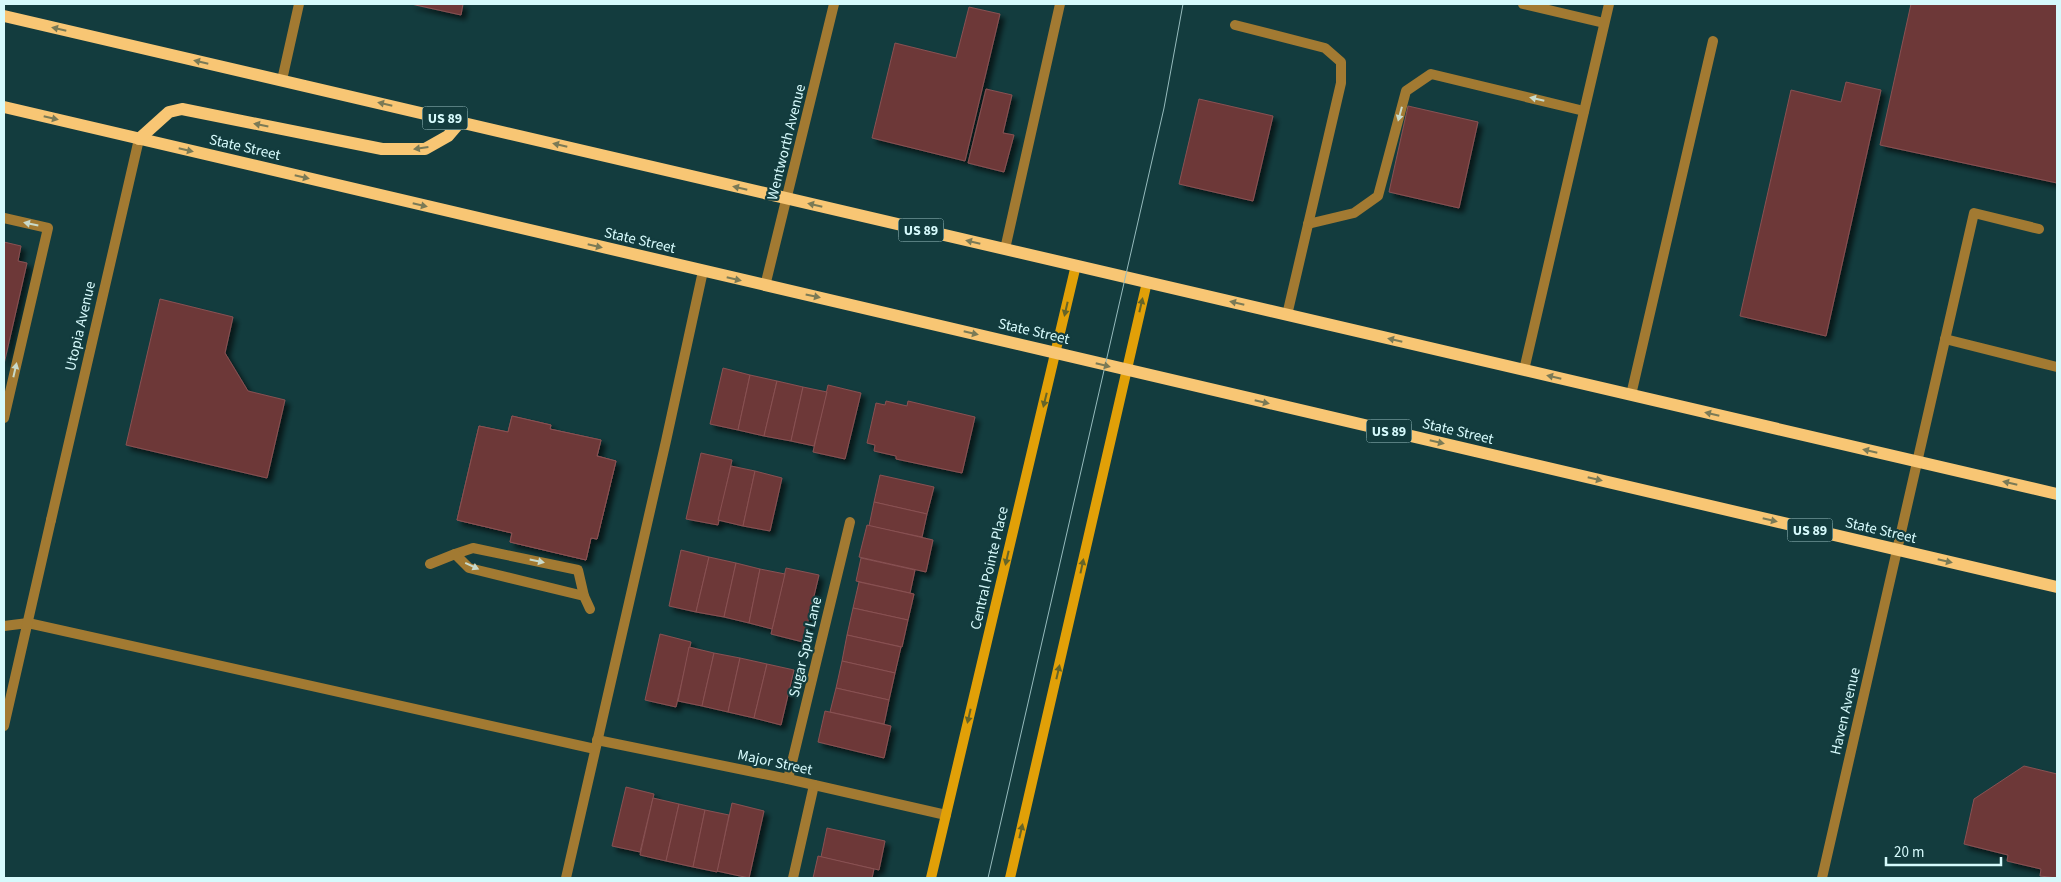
<svg xmlns="http://www.w3.org/2000/svg" width="2061" height="882" font-family="'Source Sans 3',sans-serif">
  <defs>
    <filter id="shadow"><feDropShadow dx="4.5" dy="4.5" stdDeviation="2.5" flood-color="#0009"/></filter>
  </defs>
  <rect width="100%" height="100%" fill="#133c3e"/>
  <g fill="#6d3839" stroke="#895152" filter="url(#shadow)">
    <path d="M411 4H463L461 15Z"/>
    <path d="M1911 4H2057V183L1880 145Z"/>
    <path d="M969 7 1000 14 965 161 872 138 895 43 956 58Z"/>
    <path d="M1846 82 1881 90 1826 336 1740 316 1791 90 1841 102Z"/>
    <path d="M986 89 1012 95 1003 133 1014 135 1004 172 968 163Z"/>
    <path d="M1199 99 1273 116 1253 201 1179 184Z"/>
    <path d="M1408 106 1478 122 1459 208 1389 192Z"/>
    <path d="M4 242 21 246 18 261 27 263 4 364Z"/>
    <path d="M160 299 233 317 225 353 248 391 285 400 267 478 126 445Z"/>
    <path d="M723 368 750 375 738 430 710 424Z"/>
    <path d="M750 375 777 381 764 436 738 430Z"/>
    <path d="M777 381 803 387 791 441 764 436Z"/>
    <path d="M828 385 861 393 845 459 813 452Z"/>
    <path d="M803 387 827 392 814 446 791 441Z"/>
    <path d="M886 401 907 406 908 401 975 417 962 473 896 459V456L874 451 875 445 867 443 876 403 885 405Z"/>
    <path d="M512 416 551 425 550 429 601 440 597 456 616 461 597 539 591 538 586 560 510 542 512 533 457 520 479 426 508 432Z"/>
    <path d="M512 416 551 425 550 429 601 440 597 456 616 461 597 539 591 538 586 560 510 542 512 533 457 520 479 426 508 432Z"/>
    <path d="M701 453 732 460 718 525 686 519Z"/>
    <path d="M731 466 755 471 743 526 718 520Z"/>
    <path d="M755 471 782 478 770 531 743 526Z"/>
    <path d="M880 475 934 487 927 514 874 502Z"/>
    <path d="M874 502 927 514 922 537 869 526Z"/>
    <path d="M867 525 933 540 926 572 859 557Z"/>
    <path d="M681 550 709 557 696 612 669 606Z"/>
    <path d="M709 557 736 563 724 617 696 612Z"/>
    <path d="M861 558 915 570 910 593 856 581Z"/>
    <path d="M736 563 760 569 749 623 724 617Z"/>
    <path d="M786 568 819 575 803 642 771 634Z"/>
    <path d="M760 569 785 574 772 629 749 623Z"/>
    <path d="M859 582 914 594 908 620 853 608Z"/>
    <path d="M853 608 908 620 902 647 847 635Z"/>
    <path d="M660 634 691 642 676 707 645 700Z"/>
    <path d="M847 635 901 647 895 673 842 661Z"/>
    <path d="M689 647 714 653 702 706 678 701Z"/>
    <path d="M714 653 740 658 728 712 702 706Z"/>
    <path d="M740 658 767 664 754 718 728 712Z"/>
    <path d="M842 661 895 673 889 700 836 688Z"/>
    <path d="M767 664 794 670 781 725 754 718Z"/>
    <path d="M836 688 889 700 884 724 830 712Z"/>
    <path d="M825 711 891 726 884 758 818 742Z"/>
    <path d="M2024 766 2057 774V878L2040 876 2041 869 2007 861 2008 855 1964 844 1974 799Z"/>
    <path d="M626 787 654 794 640 852 612 846Z"/>
    <path d="M653 798 679 804 666 861 640 855Z"/>
    <path d="M732 803 764 811 749 878 717 871Z"/>
    <path d="M679 804 705 810 693 867 666 861Z"/>
    <path d="M705 810 729 815 717 872 693 867Z"/>
    <path d="M827 828 885 841 879 870 821 857Z"/>
    <path d="M818 856 874 869 872 878H813Z"/>
  </g>
  <g fill="none" stroke-linecap="round" stroke-linejoin="round">
    <g stroke="#a27a32" stroke-width="10">
      <path d="M1523 4 1604 23"/>
      <path d="M1235 25 1325 48 1341 62V83L1287 315"/>
      <path d="M4 218 48 228 4 418"/>
      <path d="M1308 224 1354 213 1378 196 1406 91 1431 74 1584 111"/>
      <path d="M1005 249 1060 4"/>
      <path d="M1945 339 2057 367"/>
      <path d="M1524 370 1609 4"/>
      <path d="M1631 395 1713 41"/>
      <path d="M1897 550 1974 213 2039 229"/>
      <path d="M455 554 473 548 578 570 584 596"/>
      <path d="M430 564 455 554 469 568 584 596 590 609"/>
      <path d="M4 626 28 623 595 749"/>
      <path d="M4 726 51 520"/>
      <path d="M788 779 850 522"/>
      <path d="M566 878 666 441 703 271"/>
      <path d="M793 878 814 785"/>
    </g>
    <g stroke="#a27a32" stroke-width="10">
      <path d="M282 80 299 4"/>
      <path d="M765 286 834 4"/>
      <path d="M51 520 139 139"/>
      <path d="M597 740 788 779 946 815"/>
      <path d="M1822 878 1897 550"/>
    </g>
    <g stroke="#e1a008" stroke-width="10">
      <path d="M931 878 1076 265"/>
      <path d="M1010 878 1147 282"/>
    </g>
    <g stroke="#f8c674" stroke-width="12">
      <path d="M4 16 2057 494"/>
      <path d="M4 107 2057 587"/>
      <path d="M139 139 169 112 182 109 382 149H425L448 136 460 122"/>
    </g>
    <path stroke="#96bbbd" stroke-width="1" d="M988 878 1164 108 1183 4"/>
  </g>
  <defs><path id="oneway-solid" d="M-6-.8H1V-3.2L6.5 0L1 3.2V.8H-6Z" transform="scale(1.25)"/></defs>
  <g fill="#7a7a56">
    <use href="#oneway-solid" transform="translate(59 29) rotate(-167)"/>
    <use href="#oneway-solid" transform="translate(201 62) rotate(-167)"/>
    <use href="#oneway-solid" transform="translate(385 104) rotate(-167)"/>
    <use href="#oneway-solid" transform="translate(51 118) rotate(13)"/>
    <use href="#oneway-solid" transform="translate(261 125) rotate(-169)"/>
    <use href="#oneway-solid" transform="translate(560 145) rotate(-167)"/>
    <use href="#oneway-solid" transform="translate(421 148) rotate(172)"/>
    <use href="#oneway-solid" transform="translate(186 150) rotate(13)"/>
    <use href="#oneway-solid" transform="translate(302 177) rotate(13)"/>
    <use href="#oneway-solid" transform="translate(740 188) rotate(-167)"/>
    <use href="#oneway-solid" transform="translate(420 205) rotate(13)"/>
    <use href="#oneway-solid" transform="translate(815 205) rotate(-167)"/>
    <use href="#oneway-solid" transform="translate(973 242) rotate(-167)"/>
    <use href="#oneway-solid" transform="translate(595 246) rotate(13)"/>
    <use href="#oneway-solid" transform="translate(734 279) rotate(13)"/>
    <use href="#oneway-solid" transform="translate(813 296) rotate(12)"/>
    <use href="#oneway-solid" transform="translate(1237 303) rotate(-167)"/>
    <use href="#oneway-solid" transform="translate(971 333) rotate(13)"/>
    <use href="#oneway-solid" transform="translate(1395 340) rotate(-167)"/>
    <use href="#oneway-solid" transform="translate(1103 365) rotate(14)"/>
    <use href="#oneway-solid" transform="translate(1554 377) rotate(-167)"/>
    <use href="#oneway-solid" transform="translate(1262 402) rotate(13)"/>
    <use href="#oneway-solid" transform="translate(1712 414) rotate(-167)"/>
    <use href="#oneway-solid" transform="translate(1437 442) rotate(13)"/>
    <use href="#oneway-solid" transform="translate(1870 451) rotate(-167)"/>
    <use href="#oneway-solid" transform="translate(1595 479) rotate(13)"/>
    <use href="#oneway-solid" transform="translate(2010 483) rotate(-167)"/>
    <use href="#oneway-solid" transform="translate(1770 520) rotate(13)"/>
    <use href="#oneway-solid" transform="translate(1945 561) rotate(13)"/>
  </g>
  <g fill="#c9daca">
    <use href="#oneway-solid" transform="translate(1537 99) rotate(-167)"/>
    <use href="#oneway-solid" transform="translate(1400 114) rotate(105)"/>
    <use href="#oneway-solid" transform="translate(31 224) rotate(-168)"/>
    <use href="#oneway-solid" transform="translate(15 370) rotate(-77)"/>
    <use href="#oneway-solid" transform="translate(537 561) rotate(12)"/>
    <use href="#oneway-solid" transform="translate(472 566) rotate(25)"/>
  </g>
  <g fill="#656428">
    <use href="#oneway-solid" transform="translate(1141 305) rotate(-77)"/>
    <use href="#oneway-solid" transform="translate(1066 309) rotate(103)"/>
    <use href="#oneway-solid" transform="translate(1045 400) rotate(104)"/>
    <use href="#oneway-solid" transform="translate(1007 558) rotate(103)"/>
    <use href="#oneway-solid" transform="translate(1082 566) rotate(-78)"/>
    <use href="#oneway-solid" transform="translate(1058 672) rotate(-77)"/>
    <use href="#oneway-solid" transform="translate(969 716) rotate(103)"/>
    <use href="#oneway-solid" transform="translate(1021 831) rotate(-77)"/>
  </g>
  <g text-anchor="middle" stroke-width="4.5" stroke-linejoin="round" paint-order="stroke">
    <g fill="#133c3e" stroke="#9cc1c3" stroke-width="1">
      <rect x="422.5" y="106.5" width="45" height="23" rx="4"/>
      <rect x="898.5" y="218.5" width="45" height="23" rx="4"/>
      <rect x="1366.5" y="419.5" width="45" height="23" rx="4"/>
      <rect x="1787.5" y="518.5" width="45" height="23" rx="4"/>
    </g>
    <g font-size="14" font-weight="bold" fill="#d6fafc">
      <text x="445" y="123">US 89</text>
      <text x="921" y="235">US 89</text>
      <text x="1389" y="436">US 89</text>
      <text x="1810" y="535">US 89</text>
    </g>
    <g font-size="15" fill="#d6fafc" stroke="#133c3e">
      <text transform="translate(786 142) rotate(-76)" y="5">Wentworth Avenue</text>
      <text transform="translate(245 147) rotate(13)" y="5">State Street</text>
      <text transform="translate(640 240) rotate(13)" y="5">State Street</text>
      <text transform="translate(80 326) rotate(-77)" y="5">Utopia Avenue</text>
      <text transform="translate(1034 331) rotate(13)" y="5">State Street</text>
      <text transform="translate(1458 431) rotate(13)" y="5">State Street</text>
      <text transform="translate(1881 530) rotate(13)" y="5">State Street</text>
      <text transform="translate(989 568) rotate(-77)" y="5">Central Pointe Place</text>
      <text transform="translate(805 647) rotate(-77)" y="5">Sugar Spur Lane</text>
      <text transform="translate(1845 711) rotate(-77)" y="5">Haven Avenue</text>
      <text transform="translate(775 762) rotate(12)" y="5">Major Street</text>
    </g>
  </g>
  <rect width="2061" height="882" fill="none" stroke="#d6fafc" stroke-width="10"/>
  <path d="M1886 857v8h115v-8" fill="none" stroke="#d6fafc" stroke-width="2.5"/>
  <text x="1894" y="857" font-size="15" fill="#d6fafc" stroke="#133c3e" stroke-width="4" paint-order="stroke">20 m</text>
</svg>
